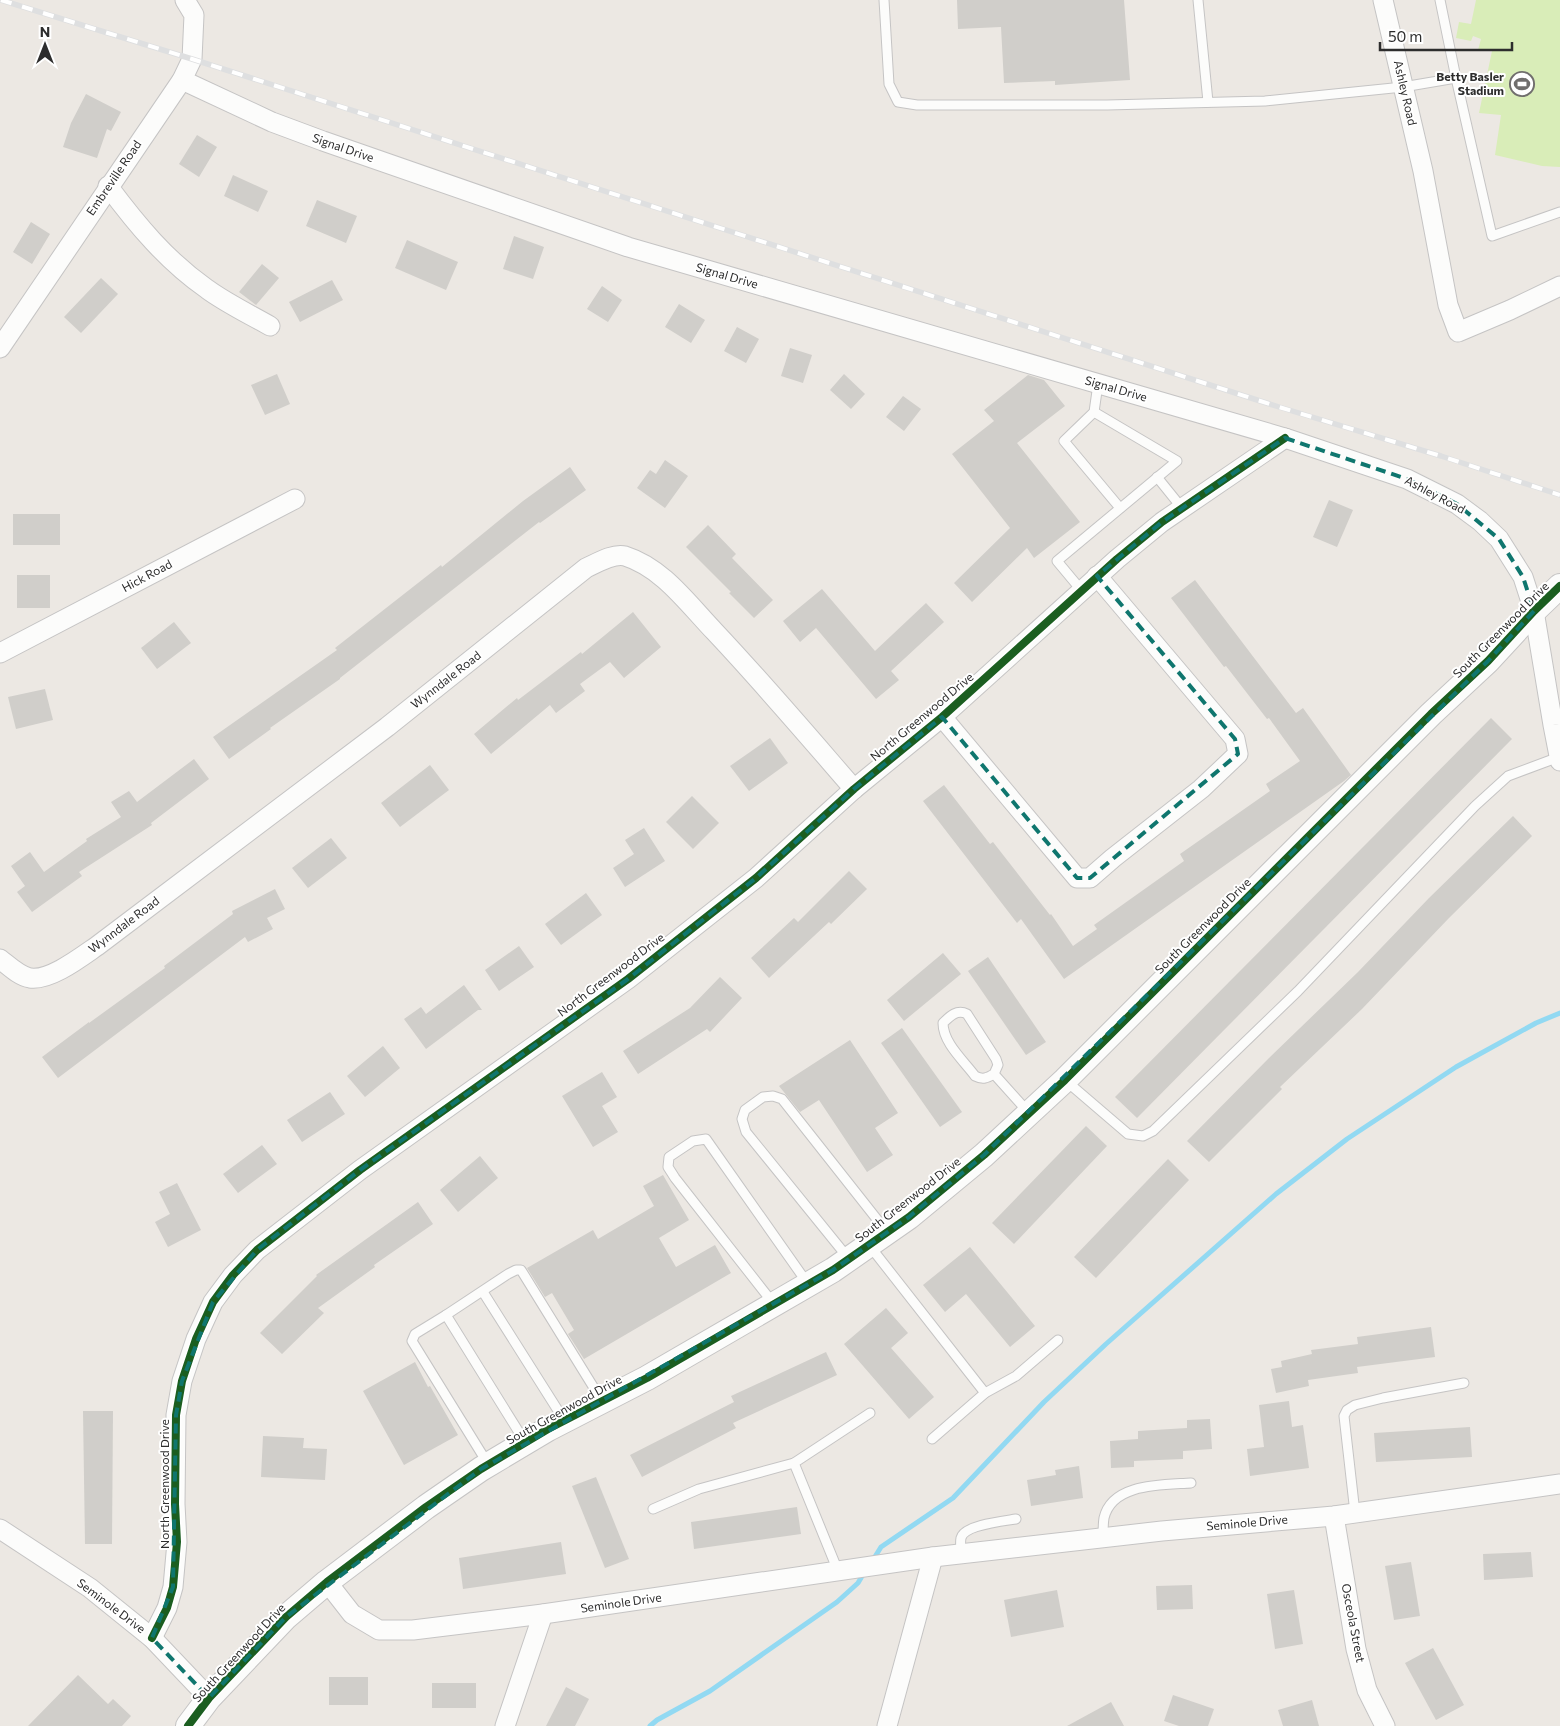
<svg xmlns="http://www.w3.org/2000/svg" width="1560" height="1726" font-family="Commissioner,sans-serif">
  <rect width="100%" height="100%" fill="#ece8e3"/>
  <path fill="#d9edb8" d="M1476 0H1560V167L1542 166 1495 155 1501 115 1479 113 1492 51 1478 50 1481 39 1473 36 1471 41 1456 38 1459 22 1471 24Z"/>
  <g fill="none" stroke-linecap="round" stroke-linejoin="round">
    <g stroke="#92d9f2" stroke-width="5">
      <path d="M873 1560 881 1547 953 1498 1044 1402 1106 1344 1276 1194 1347 1139 1456 1067 1536 1023 1560 1013"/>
      <path d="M650 1726 657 1720 710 1691 837 1602 858 1583 865 1571"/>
    </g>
  </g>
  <g fill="#d0ceca">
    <path d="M957 0H1124L1130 80 1055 85V81L1004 83 1001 27 958 29Z"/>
    <path d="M86 94 121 112 111 131 107 129 97 158 63 147 71 123Z"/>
    <path d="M197 135 217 147 199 177 179 164Z"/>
    <path d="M233 175 268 191 258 212 224 196Z"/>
    <path d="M317 200 357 216 346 243 306 226Z"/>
    <path d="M31 222 50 234 32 264 13 252Z"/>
    <path d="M514 236 544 247 533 279 503 269Z"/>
    <path d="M407 240 458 262 446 290 395 268Z"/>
    <path d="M262 264 279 278 256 305 239 292Z"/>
    <path d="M101 278 118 294 81 333 64 317Z"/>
    <path d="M332 280 343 300 300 322 289 302Z"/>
    <path d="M602 286 622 300 608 322 587 309Z"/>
    <path d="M679 304 705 320 691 343 665 327Z"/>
    <path d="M737 327 759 339 746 363 724 351Z"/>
    <path d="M790 348 812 355 803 383 781 376Z"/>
    <path d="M277 374 290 404 265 415 251 385Z"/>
    <path d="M844 374 865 394 851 409 830 390Z"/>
    <path d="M1028 375 1044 380 1065 406 1017 443 1080 522 1034 558 1027 548 972 602 954 583 1010 528 952 454 994 421 984 410Z"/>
    <path d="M903 396 921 409 904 431 886 417Z"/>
    <path d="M665 460 688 476 665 508 637 488 650 470 656 474Z"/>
    <path d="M570 467 586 490 540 523 539 522 340 678V679L270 728 271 729 229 759 213 737 337 650 335 648 441 565 442 567 523 501Z"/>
    <path d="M1329 500 1353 510 1337 547 1313 537Z"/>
    <rect x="13" y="514" width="47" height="31"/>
    <path d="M708 525 736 554 732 558 773 600 754 618 729 593 731 592 686 547Z"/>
    <rect x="17" y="575" width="33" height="33"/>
    <path d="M1195 580 1296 713 1303 708 1351 775 1344 781 1064 979 1021 919 1017 923 923 801 944 785 990 844 993 842 1050 915 1051 914 1073 946 1097 929 1094 925 1184 861 1180 854 1270 791 1266 784 1300 761 1269 718 1267 719 1226 666 1224 667 1171 598Z"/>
    <path d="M822 589 875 651 926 603 944 622 891 671 899 680 876 699 816 628 800 642 783 621Z"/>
    <path d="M633 612 661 647 624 678 610 662 580 684 585 691 556 713 550 705 491 754 474 734 517 698 518 700 581 652 582 654Z"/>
    <path d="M174 622 191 643 157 669 141 648Z"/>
    <path d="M45 689 53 720 16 729 8 697Z"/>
    <path d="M1491 718 1512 739 1137 1118 1115 1097Z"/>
    <path d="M770 738 788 763 749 791 730 766Z"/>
    <path d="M194 759 209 779 151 823 152 825 79 872 82 876 32 912 17 892 25 886 11 866 30 852 44 872 87 841 86 839 121 817 111 802 129 791 137 802Z"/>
    <path d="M430 765 449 790 400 827 381 803Z"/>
    <path d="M692 796 719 823 693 849 666 822Z"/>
    <path d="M1513 816 1532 836 1449 918 1362 1009 1280 1087 1282 1089 1209 1162 1187 1141 1269 1058 1358 972 1429 898Z"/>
    <path d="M644 828 665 861 625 887 613 868 634 854 625 840Z"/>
    <path d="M331 838 347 858 308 888 292 868Z"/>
    <path d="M849 871 867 889 831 924 829 922 769 978 751 958 794 918 798 922Z"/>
    <path d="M275 889 285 909 267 918 273 929 248 942 245 937 58 1078 42 1057 89 1022V1023L165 968 164 966 233 914 232 911Z"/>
    <path d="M586 893 602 915 561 945 545 924Z"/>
    <path d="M519 946 534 967 499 991 485 970Z"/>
    <path d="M943 953 961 974 904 1021 887 1000Z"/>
    <path d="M988 957 1046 1042 1026 1055 968 971Z"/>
    <path d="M720 977 742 998 710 1032 707 1029 638 1074 623 1051 690 1008Z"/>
    <path d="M464 985 482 1010H478L426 1049 404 1019 421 1007 426 1014Z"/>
    <path d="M902 1028 962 1112 940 1127 881 1043Z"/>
    <path d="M850 1040 898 1113 875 1128 893 1155 867 1172 819 1100 800 1112 779 1086Z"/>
    <path d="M383 1046 400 1068 365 1097 347 1076Z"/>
    <path d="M602 1072 617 1097 602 1106 618 1132 593 1147 562 1096Z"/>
    <path d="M330 1092 345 1114 302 1142 287 1120Z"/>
    <path d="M1086 1126 1107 1146 1014 1244 992 1223Z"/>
    <path d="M262 1145 277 1164 238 1193 223 1174Z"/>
    <path d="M480 1156 498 1178 458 1212 440 1190Z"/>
    <path d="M1168 1159 1189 1180 1096 1278 1074 1257Z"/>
    <path d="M663 1175 689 1220 659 1238 676 1267 715 1245 731 1273 584 1359 568 1334 574 1330 552 1293 545 1297 527 1268 593 1230 598 1239 654 1206 643 1186Z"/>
    <path d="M177 1183 201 1230 168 1247 155 1222 170 1214 159 1192Z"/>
    <path d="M418 1202 433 1224 374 1265 375 1267 318 1308 324 1313 282 1354 260 1333 317 1276 316 1275Z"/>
    <path d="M970 1247 1035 1326 1010 1347 966 1294 945 1312 923 1285Z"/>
    <path d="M886 1308 908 1333 891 1348 934 1397 909 1419 844 1344Z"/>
    <path d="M1431 1327 1435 1357 1357 1367 1358 1373 1308 1380 1309 1386 1276 1393 1271 1369 1282 1367 1281 1361 1312 1354 1311 1350 1358 1344 1357 1337Z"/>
    <path d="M826 1352 837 1375 733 1423 736 1428 642 1477 630 1455 734 1402 731 1396Z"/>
    <path d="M415 1362 428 1387 430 1386 458 1435 404 1465 363 1391Z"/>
    <path d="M1289 1401 1292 1427 1303 1425 1309 1468 1250 1476 1247 1449 1264 1447 1259 1405Z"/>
    <path d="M83 1411H113L112 1544H85Z"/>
    <path d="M1210 1419 1212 1449 1183 1451V1459L1134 1461V1467L1111 1468 1110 1441 1138 1439V1431L1187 1428V1420Z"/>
    <path d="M1470 1427 1472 1457 1376 1462 1374 1433Z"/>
    <path d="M263 1436 304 1438 303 1448 327 1449 325 1480 261 1477Z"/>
    <path d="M1079 1466 1083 1498 1031 1506 1027 1480 1056 1475 1055 1470Z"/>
    <path d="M596 1477 629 1559 605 1568 572 1486Z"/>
    <path d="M797 1507 801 1534 694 1549 691 1522Z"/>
    <path d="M561 1542 566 1574 463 1589 459 1558Z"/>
    <path d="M1531 1552 1533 1577 1484 1580 1483 1554Z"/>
    <path d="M1411 1562 1420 1616 1394 1620 1385 1566Z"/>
    <path d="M1192 1585 1193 1609 1157 1610 1156 1586Z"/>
    <path d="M1057 1590 1064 1627 1011 1637 1004 1600Z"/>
    <path d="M1294 1590 1303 1644 1275 1649 1267 1594Z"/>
    <path d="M1433 1648 1464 1705 1436 1720 1405 1663Z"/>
    <path d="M78 1675 108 1704 113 1699 131 1716 122 1726H28Z"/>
    <rect x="329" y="1677" width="39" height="28"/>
    <rect x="432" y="1683" width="44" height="25"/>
    <path d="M566 1687 589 1699 575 1726H546Z"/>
    <path d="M1173 1695 1214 1709 1208 1726H1179L1164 1721Z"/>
    <path d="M1312 1700 1319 1726H1283L1278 1710Z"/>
    <path d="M1111 1702 1124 1726H1067Z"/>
  </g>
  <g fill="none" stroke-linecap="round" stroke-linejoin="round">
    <defs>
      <g id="service">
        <path d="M884 0 889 84 898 102 917 105H1107L1265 101 1403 87 1456 78 1440 0"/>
        <path d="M1198 0 1208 102"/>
        <path d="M1456 78 1492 236 1560 212"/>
        <path d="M1098 384 1094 412 1064 441 1120 508"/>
        <path d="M1157 477 1182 508"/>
        <path d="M1082 591 1057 561 1177 461 1094 412"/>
        <path d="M994 1074C987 1078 983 1080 975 1076 964 1061 943 1043 943 1023 950 1016 957 1009 967 1014L996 1059 998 1065 994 1074 1029 1113"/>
        <path d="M1065 1080 1128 1134 1143 1136 1153 1131 1298 991 1475 806 1508 776 1559 757"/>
        <path d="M869 1245 985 1393"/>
        <path d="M849 1259 746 1132 742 1119 745 1110 763 1097 773 1096 782 1099 887 1232"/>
        <path d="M483 1292 564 1420"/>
        <path d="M773 1303 675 1178 668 1167 669 1157 693 1141 706 1139 808 1284"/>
        <path d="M446 1315 508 1274 516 1270H521L602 1401"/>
        <path d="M932 1439 985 1393 1016 1376 1058 1340"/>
        <path d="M488 1464 412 1341 415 1334 446 1315 525 1442"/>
        <path d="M653 1509 699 1489 794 1463"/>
        <path d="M1355 1513 1344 1416 1347 1410 1355 1405 1383 1398 1464 1383"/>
        <path d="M1103 1538C1103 1532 1103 1524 1104 1518 1112 1483 1162 1485 1191 1483"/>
        <path d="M961 1554C961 1549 960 1543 961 1538 964 1525 1004 1521 1016 1519"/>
        <path d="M838 1571 794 1463 870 1413"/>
      </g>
      <g id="minor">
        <path d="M1383 0 1423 171 1448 305 1458 332 1510 310 1560 286"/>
        <path d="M182 80 272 122 323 141 628 247 1285 438 1407 479 1457 504 1480 521 1499 539 1523 577 1534 611 1553 725 1560 761"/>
        <path d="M108 186C137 225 167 261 207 289 226 303 249 314 270 326"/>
        <path d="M0 348 182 80 192 59 194 15 185 0"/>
        <path d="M0 653 295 499"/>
        <path d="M942 717 1077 878H1090L1113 858 1201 789 1238 754 1235 739 1097 576"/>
        <path d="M0 959C9 966 19 976 30 978 50 981 81 957 97 946L387 727 586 568C597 563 613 553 625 556 663 568 688 604 715 632 763 683 808 736 854 789"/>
        <path d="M1334 1516 1356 1649 1367 1690 1385 1726"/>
        <path d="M0 1529 90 1588 152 1638 209 1698"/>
        <path d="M327 1582 352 1614 379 1630H413L543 1614 933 1557 1162 1531 1334 1516 1560 1484"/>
        <path d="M152 1638 167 1608 173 1587 177 1542 175 1504 176 1415 182 1381 196 1339 213 1302 233 1275 257 1250 360 1170 628 979 756 878 854 789 942 717 1117 559 1162 522 1285 438"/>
        <path d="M505 1726 543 1614"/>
        <path d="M887 1726 933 1557"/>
      </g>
      <path id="tertiary" d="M188 1726 209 1698 286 1617 327 1582 426 1507 481 1469 548 1429 647 1378 833 1270 909 1217 984 1155 1065 1080 1431 714 1488 661 1534 611 1560 586"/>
    </defs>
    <use href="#service" stroke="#c5c4c4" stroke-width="11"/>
    <use href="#minor" stroke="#c5c4c4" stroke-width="21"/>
    <use href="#tertiary" stroke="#c5c4c4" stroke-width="26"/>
    <use href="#service" stroke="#fcfcfb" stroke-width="9"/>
    <use href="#minor" stroke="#fcfcfb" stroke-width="19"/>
    <use href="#tertiary" stroke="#fcfcfb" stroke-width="24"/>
    <defs>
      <path id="rail" d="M1 0 192 59 1279 407 1441 456 1560 495"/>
    </defs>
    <use href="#rail" stroke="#dedfe0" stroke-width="5.5"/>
    <use href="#rail" stroke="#fff" stroke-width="4" stroke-dasharray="11" stroke-linecap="butt"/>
    <defs>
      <g id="cycleway">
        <path d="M152 1638 167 1608 173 1587 177 1542 175 1504 176 1415 182 1381 196 1339 213 1302 233 1275 257 1250 360 1170 628 979 756 878 854 789 942 717 1117 559 1162 522 1285 438"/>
        <path d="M188 1726 209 1698 286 1617 327 1582 426 1507 481 1469 548 1429 647 1378 833 1270 909 1217 984 1155 1065 1080 1431 714 1488 661 1534 611 1560 586"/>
      </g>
    </defs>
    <use href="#cycleway" stroke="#fff" stroke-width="11"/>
    <use href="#cycleway" stroke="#1b5e20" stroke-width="8"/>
  </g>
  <path fill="none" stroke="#0f766e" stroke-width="4" stroke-dasharray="10 6" stroke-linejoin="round" d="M1285 438 1407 479 1457 504 1499 539 1523 577 1534 611 1488 661 984 1155 909 1217 833 1270 481 1469 286 1617 209 1698 152 1638 173 1587 176 1415 182 1381 213 1302 257 1250 360 1170 628 979 756 878 854 789 942 717 1077 878H1090L1238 754 1235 739 1097 576 1162 522Z"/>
  <defs>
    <symbol id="stadium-ring" viewBox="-11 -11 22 22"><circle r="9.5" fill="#fff" stroke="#706e6d" stroke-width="1.5"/><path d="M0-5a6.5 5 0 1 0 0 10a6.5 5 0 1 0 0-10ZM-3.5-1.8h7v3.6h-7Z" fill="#706e6d"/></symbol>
  </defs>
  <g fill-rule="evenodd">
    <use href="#stadium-ring" x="1508" y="70" width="28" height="28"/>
  </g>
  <g text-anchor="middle" stroke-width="4" stroke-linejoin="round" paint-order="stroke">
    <g font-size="12" font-weight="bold" fill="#2d2d2d" stroke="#fff" text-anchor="end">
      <text x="1504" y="81">Betty Basler<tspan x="1504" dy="14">Stadium</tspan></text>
    </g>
    <g font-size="12" fill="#2d2d2d" stroke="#fff">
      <text transform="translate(1405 93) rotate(77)" y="4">Ashley Road</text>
      <text transform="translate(343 148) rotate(19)" y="4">Signal Drive</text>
      <text transform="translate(114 178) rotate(-56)" y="4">Embreville Road</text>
      <text transform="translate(727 276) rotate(16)" y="4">Signal Drive</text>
      <text transform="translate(1116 389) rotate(16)" y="4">Signal Drive</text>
      <text transform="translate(1435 495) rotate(28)" y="4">Ashley Road</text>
      <text transform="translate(147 576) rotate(-28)" y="4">Hick Road</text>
      <text transform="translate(1501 630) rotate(-45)" y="4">South Greenwood Drive</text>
      <text transform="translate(446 680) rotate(-38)" y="4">Wynndale Road</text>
      <text transform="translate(922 717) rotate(-40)" y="4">North Greenwood Drive</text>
      <text transform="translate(124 925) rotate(-37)" y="4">Wynndale Road</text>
      <text transform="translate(1203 926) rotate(-45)" y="4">South Greenwood Drive</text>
      <text transform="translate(611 975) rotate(-37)" y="4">North Greenwood Drive</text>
      <text transform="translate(908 1200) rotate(-38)" y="4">South Greenwood Drive</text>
      <text transform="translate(564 1410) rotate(-29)" y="4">South Greenwood Drive</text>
      <text transform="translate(165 1484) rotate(-90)" y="4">North Greenwood Drive</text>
      <text transform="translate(1247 1523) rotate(-5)" y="4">Seminole Drive</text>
      <text transform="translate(621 1603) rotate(-8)" y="4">Seminole Drive</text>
      <text transform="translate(111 1606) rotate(37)" y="4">Seminole Drive</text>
      <text transform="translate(1353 1623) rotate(79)" y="4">Osceola Street</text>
      <text transform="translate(239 1653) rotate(-47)" y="4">South Greenwood Drive</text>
    </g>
  </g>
  <g transform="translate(45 45)" stroke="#ffffff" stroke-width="4" paint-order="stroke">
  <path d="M0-4L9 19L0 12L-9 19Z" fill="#2d2d2d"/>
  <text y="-8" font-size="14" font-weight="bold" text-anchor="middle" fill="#2d2d2d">N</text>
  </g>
  <path d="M1380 42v8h132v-8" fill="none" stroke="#2d2d2d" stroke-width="2.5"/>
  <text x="1388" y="42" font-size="15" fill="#2d2d2d" stroke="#ffffff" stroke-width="4" paint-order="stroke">50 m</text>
</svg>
